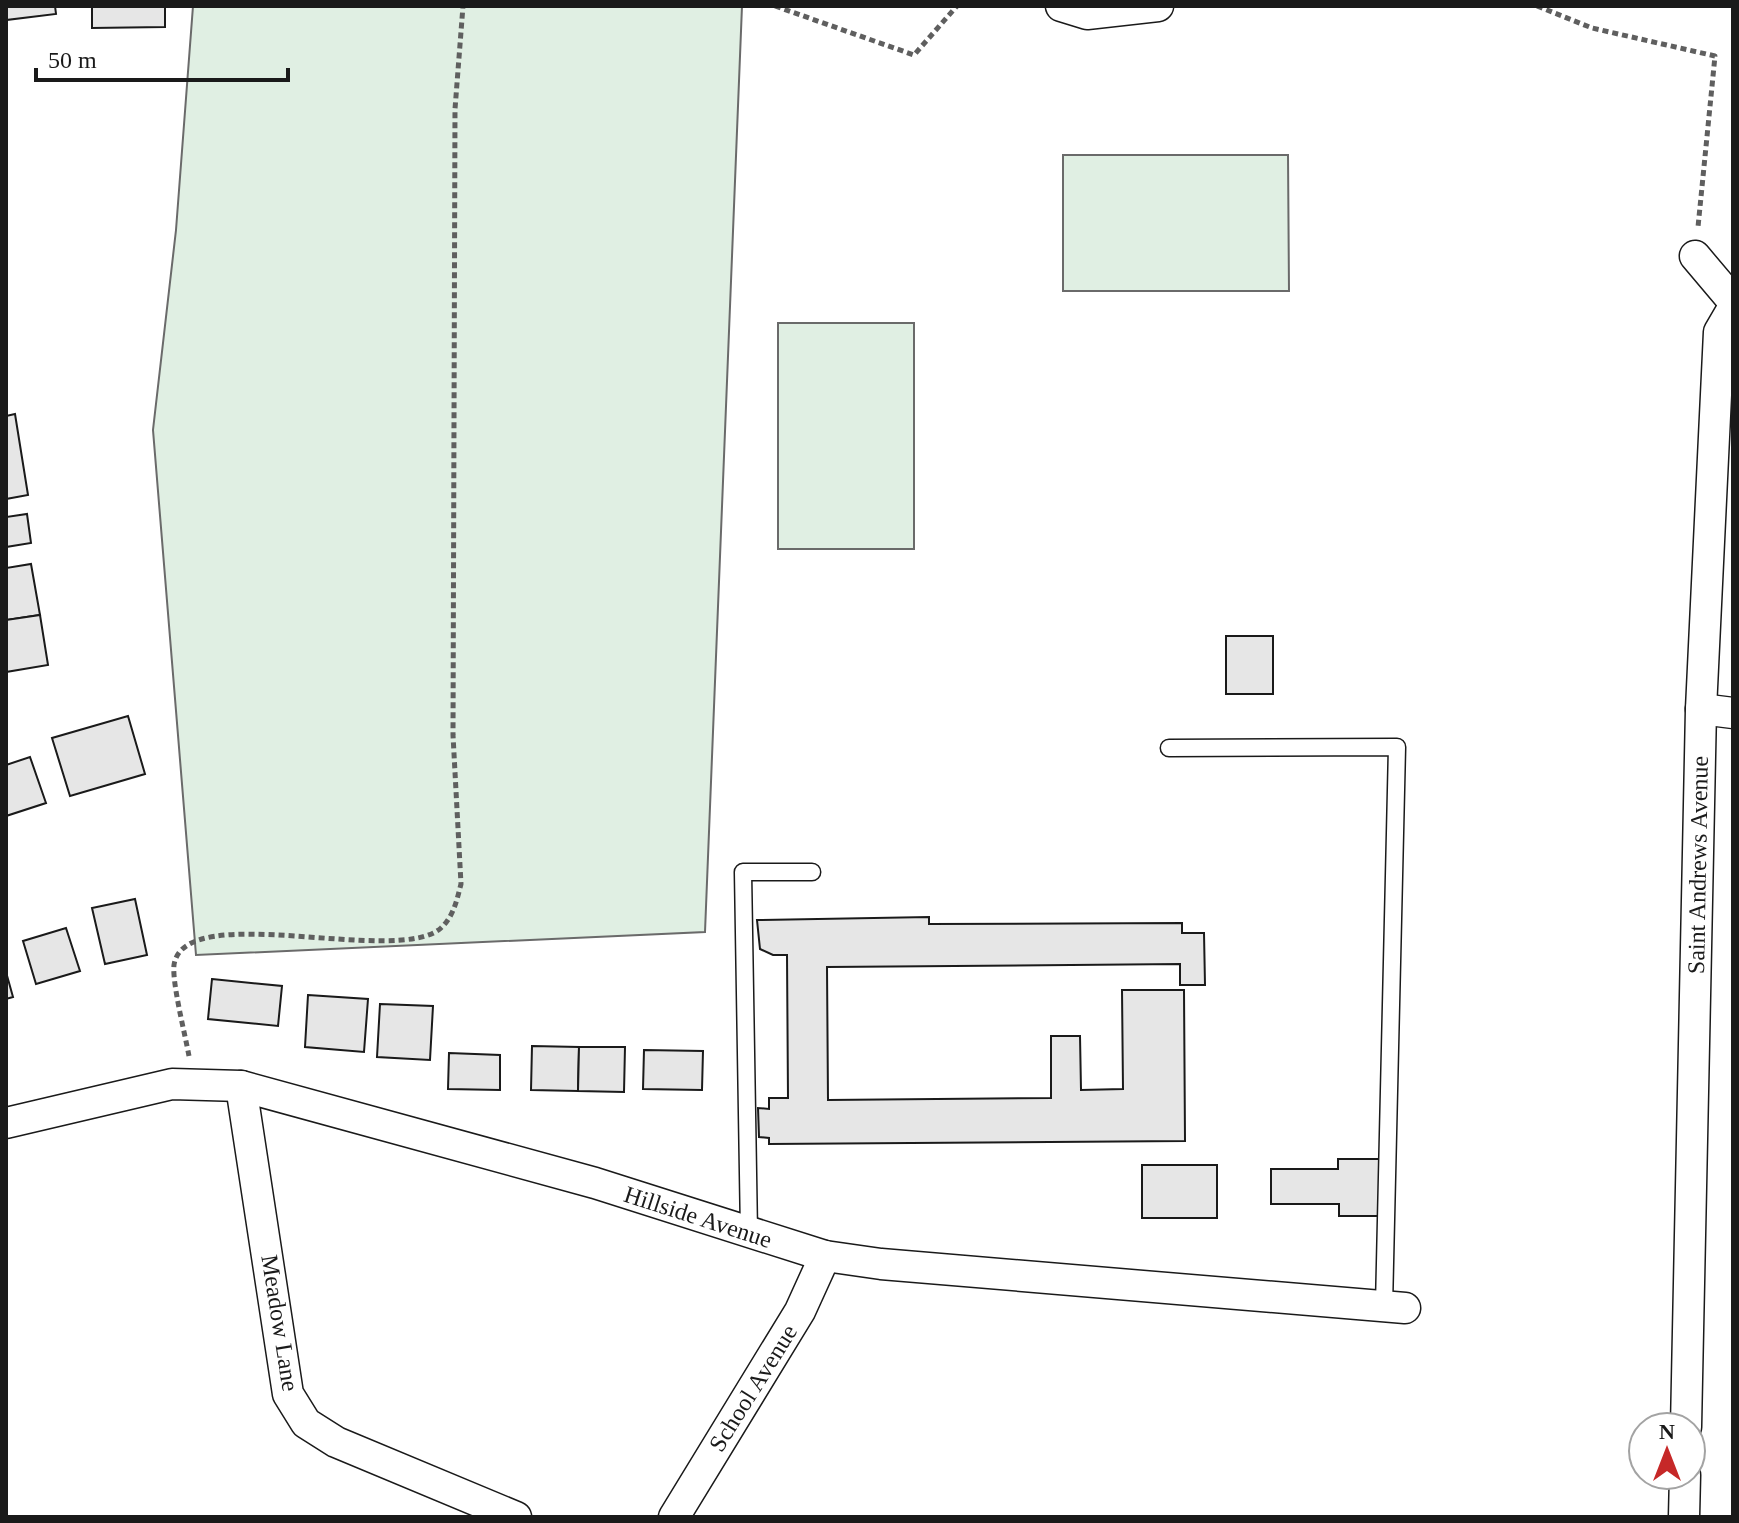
<svg xmlns="http://www.w3.org/2000/svg" width="1739" height="1523" font-family="Georgia,serif">
  <rect width="100%" height="100%" fill="#fff"/>
  <g fill="#e0efe3" stroke="#6a6a6a" stroke-width="2">
    <path d="M193 6H742L705 932 196 955 153 430 176 230Z"/>
    <path d="M1063 155H1288L1289 291H1063Z"/>
    <path d="M914 323V549H778V323Z"/>
  </g>
  <g fill="#e6e6e6" stroke="#1a1a1a" stroke-width="2">
    <path d="M6 6H55L56 14 6 20Z"/>
    <path d="M92 6H165V27L92 28Z"/>
    <path d="M15 414 28 495 6 499V416Z"/>
    <path d="M27 514 31 543 6 547V517Z"/>
    <path d="M31 564 40 615 6 620V568Z"/>
    <path d="M40 615 48 665 6 672V620Z"/>
    <rect x="1226" y="636" width="47" height="58"/>
    <path d="M128 716 145 774 70 796 52 738Z"/>
    <path d="M30 757 46 803 6 816V765Z"/>
    <path d="M135 899 147 955 105 964 92 908Z"/>
    <path d="M929 917V924L1182 923V933H1204L1205 985H1180V964L827 967 828 1100 1051 1098V1036H1080L1081 1090 1123 1089 1122 990H1184L1185 1141 769 1144V1138L759 1137 758 1108 769 1109V1098H788L787 955H773L760 949 757 920Z"/>
    <path d="M66 928 80 971 36 984 23 941Z"/>
    <path d="M6 972 13 997 6 999Z"/>
    <path d="M212 979 282 986 278 1026 208 1019Z"/>
    <path d="M308 995 368 999 364 1052 305 1047Z"/>
    <path d="M380 1004 433 1006 430 1060 377 1057Z"/>
    <path d="M532 1046 579 1047 578 1091 531 1090Z"/>
    <path d="M579 1047H625L624 1092 578 1091Z"/>
    <path d="M644 1050 703 1051 702 1090 643 1089Z"/>
    <path d="M449 1053 500 1055V1090L448 1089Z"/>
    <path d="M1338 1159H1379V1216H1339V1204H1271V1169H1338Z"/>
    <rect x="1142" y="1165" width="75" height="53"/>
  </g>
  <g fill="none" stroke-linecap="round" stroke-linejoin="round">
    <defs>
      <g id="lane">
        <path d="M1169 748 1397 747 1384 1306"/>
        <path d="M749 1233 743 872H812"/>
      </g>
      <g id="street">
        <path d="M1061 6 1087 14 1158 6"/>
        <path d="M1695 256 1733 301"/>
        <path d="M1701 709 1733 713"/>
        <path d="M241 1086 288 1394 306 1423 336 1442 516 1517"/>
        <path d="M6 1123 172 1084 241 1086 595 1183 825 1256 881 1264 1405 1308"/>
        <path d="M1686 1427 1701 709 1719 332 1733 308"/>
        <path d="M674 1517 800 1311 825 1256"/>
        <path d="M1684 1517 1685 1475"/>
      </g>
    </defs>
    <use href="#lane" stroke="#1a1a1a" stroke-width="19"/>
    <use href="#street" stroke="#1a1a1a" stroke-width="33"/>
    <g stroke="#5f5f5f" stroke-width="5" stroke-dasharray="6 4" stroke-linecap="butt">
      <path d="M775 6 914 55 957 6"/>
      <path d="M1537 6 1592 28 1715 56 1698 227"/>
      <path d="M189 1056C185 1034 172 983 174 965 184 898 397 967 441 928 454 916 457 899 461 884L453 735 455 109 463 6"/>
    </g>
    <use href="#lane" stroke="#fff" stroke-width="16"/>
    <use href="#street" stroke="#fff" stroke-width="30"/>
  </g>
  <g text-anchor="middle" stroke-width="6" stroke-linejoin="round" paint-order="stroke">
    <g font-size="24" fill="#1a1a1a" stroke="#fff">
      <text transform="translate(1698 865) rotate(-89)" y="8">Saint Andrews Avenue</text>
      <text transform="translate(698 1217) rotate(18)" y="8">Hillside Avenue</text>
      <text transform="translate(280 1323) rotate(81)" y="8">Meadow Lane</text>
      <text transform="translate(753 1388) rotate(-58)" y="8">School Avenue</text>
    </g>
  </g>
  <rect width="1739" height="1523" fill="none" stroke="#1a1a1a" stroke-width="16"/>
  <g transform="translate(1667 1451)"><circle r="38" fill="#ffffff" stroke="#a3a3a3" stroke-width="2"/>
  <path d="M0-6L14 30L0 20L-14 30Z" fill="#c62828"/>
  <text y="-12" font-size="22" font-weight="bold" text-anchor="middle" fill="#1a1a1a">N</text>
  </g>
  <path d="M36 68v12h252v-12" fill="none" stroke="#1a1a1a" stroke-width="4"/>
  <text x="48" y="68" font-size="24" fill="#1a1a1a" stroke="#ffffff" stroke-width="6" paint-order="stroke">50 m</text>
</svg>
